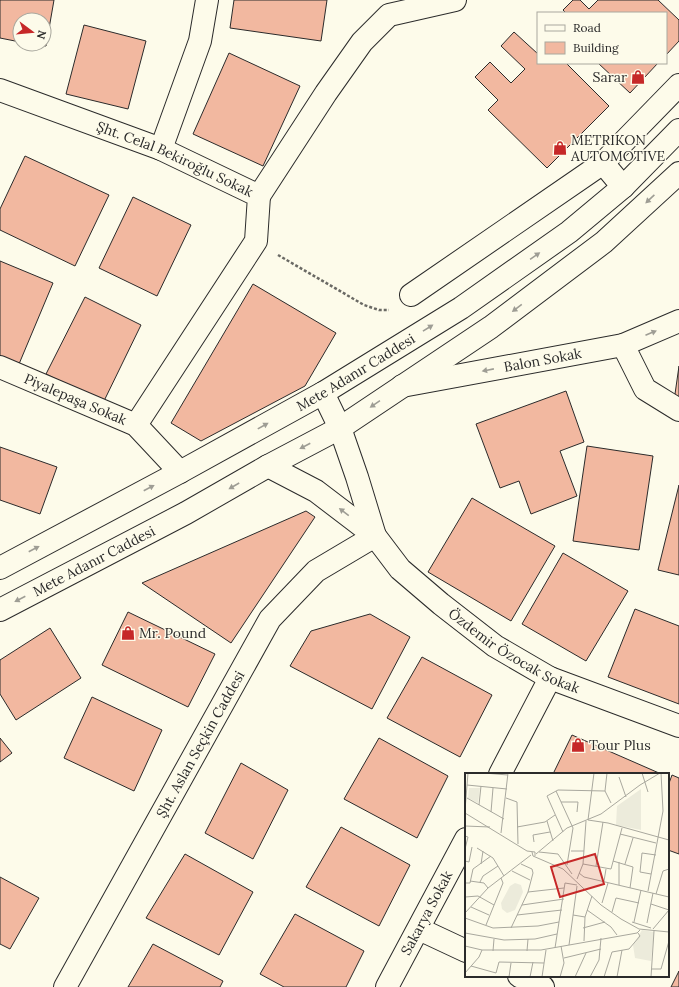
<svg xmlns="http://www.w3.org/2000/svg" width="679" height="987" font-family="Lora,serif">
  <rect width="100%" height="100%" fill="#fdfbea"/>
  <g fill="#f2b8a0" stroke="#2b2b2b">
    <path d="M0 0H54L46 46 33 44H44V20H20V42L0 38Z"/>
    <path d="M234 0H327L321 41 230 28Z"/>
    <path d="M573 0H580L589 9 598 0H658L679 20V41L666 55V13H566L563 10Z"/>
    <path d="M84 25 146 41 128 109 66 94Z"/>
    <path d="M514 32 538 54V63H566L609 106 547 168 488 110 498 100 475 77 490 62 511 83 525 69 501 46Z"/>
    <path d="M229 53 300 86 263 166 193 134Z"/>
    <path d="M598 63H658L630 93Z"/>
    <path d="M25 156 109 195 75 266 0 230V209Z"/>
    <path d="M133 197 191 225 157 296 99 268Z"/>
    <path d="M0 261 53 283 19 364 0 356Z"/>
    <path d="M253 284 336 333 305 386 201 441 171 423Z"/>
    <path d="M85 297 141 325 103 403 46 374Z"/>
    <path d="M679 366V401H674Z"/>
    <path d="M566 391 584 442 560 451 577 496 531 514 519 481 500 488 476 424Z"/>
    <path d="M587 446 653 456 639 550 573 541Z"/>
    <path d="M0 447 57 467 40 514 0 500Z"/>
    <path d="M679 485V575L658 570Z"/>
    <path d="M472 498 555 546 511 621 428 572Z"/>
    <path d="M306 511 315 517 231 643 142 583Z"/>
    <path d="M563 553 628 591 586 661 522 624Z"/>
    <path d="M635 609 679 626V704L608 677Z"/>
    <path d="M128 612 215 654 188 707 102 665Z"/>
    <path d="M370 614 410 637 372 709 290 666 311 631Z"/>
    <path d="M50 628 81 678 16 720 0 694V660Z"/>
    <path d="M422 657 492 695 460 757 387 718Z"/>
    <path d="M92 697 162 730 134 791 64 758Z"/>
    <path d="M572 735 659 773 553 774Z"/>
    <path d="M0 738 12 753 0 762Z"/>
    <path d="M379 738 448 776 417 838 344 799Z"/>
    <path d="M241 763 288 790 253 859 205 833Z"/>
    <path d="M672 775 679 778V854L668 850V786Z"/>
    <path d="M341 827 410 865 379 926 306 887Z"/>
    <path d="M185 854 253 892 219 955 146 918Z"/>
    <path d="M0 877 39 898 10 949 0 944Z"/>
    <path d="M295 914 364 951 346 987H284L260 974Z"/>
    <path d="M153 944 223 981 220 987H128Z"/>
    <path d="M679 971V987H671Z"/>
  </g>
  <g fill="none" stroke-linecap="round" stroke-linejoin="round">
    <defs>
      <g id="minor">
        <path id="s1" d="M0 90 161 149 259 196 256 241 136 425"/>
        <path d="M161 149 200 41 207 0"/>
        <path d="M603 163 623 187"/>
        <path d="M259 196 326 93 362 42 389 15 455 0"/>
        <path d="M411 295 603 163 679 85"/>
        <path d="M623 345 645 389 679 410"/>
        <path id="s2" d="M0 367 136 425 180 472"/>
        <path id="s3" d="M402 386 623 345 679 321"/>
        <path d="M323 393 340 428 357 477 375 536"/>
        <path id="s4" d="M268 466 316 491 375 536 400 569 441 604 495 646 550 678 679 726"/>
        <path d="M500 774 550 678"/>
        <path d="M419 929 466 951"/>
        <path d="M519 976 543 987"/>
        <path id="s5" d="M65 987 270 619 316 571 375 536"/>
        <path id="s6" d="M387 987 466 839"/>
      </g>
      <g id="major">
        <path id="s7" d="M0 568 180 472 323 393 461 308 569 232 623 187 679 130"/>
        <path id="s8" d="M0 610 186 513 268 466 340 428 491 327 604 242 679 173"/>
      </g>
    </defs>
    <use href="#minor" stroke="#2b2b2b" stroke-width="24"/>
    <use href="#major" stroke="#2b2b2b" stroke-width="24"/>
    <path stroke="#6a6964" stroke-width="2.5" stroke-dasharray="3 2" stroke-linecap="butt" d="M278 255 364 305 379 310H389"/>
    <use href="#minor" stroke="#fdfbea" stroke-width="22"/>
    <use href="#major" stroke="#fdfbea" stroke-width="22"/>
  </g>
  <defs><path id="oneway-solid" d="M-6-.8H1V-3.2L6.5 0L1 3.2V.8H-6Z"/></defs>
  <g fill="#9e9d94">
    <use href="#oneway-solid" transform="translate(650 199) rotate(137)"/>
    <use href="#oneway-solid" transform="translate(535 256) rotate(-35)"/>
    <use href="#oneway-solid" transform="translate(517 308) rotate(143)"/>
    <use href="#oneway-solid" transform="translate(428 328) rotate(-32)"/>
    <use href="#oneway-solid" transform="translate(651 333) rotate(-23)"/>
    <use href="#oneway-solid" transform="translate(488 370) rotate(169)"/>
    <use href="#oneway-solid" transform="translate(375 404) rotate(146)"/>
    <use href="#oneway-solid" transform="translate(263 426) rotate(-29)"/>
    <use href="#oneway-solid" transform="translate(305 446) rotate(152)"/>
    <use href="#oneway-solid" transform="translate(234 486) rotate(150)"/>
    <use href="#oneway-solid" transform="translate(149 488) rotate(-28)"/>
    <use href="#oneway-solid" transform="translate(344 512) rotate(-143)"/>
    <use href="#oneway-solid" transform="translate(34 549) rotate(-28)"/>
    <use href="#oneway-solid" transform="translate(20 599) rotate(153)"/>
  </g>
  <defs>
    <symbol id="shop-bare" viewBox="-9 -9 18 18"><path d="M-5-2.5h2.3a2.7 3.5 0 0 1 5.4 0H5L5.5 6h-11ZM-1.5-2.5h3a1.5 2.3 0 0 0-3 0Z" fill="#c62828" stroke="#fdfbea" stroke-width="2.5" paint-order="stroke"/></symbol>
  </defs>
  <g fill-rule="evenodd">
    <use href="#shop-bare" x="628" y="67" width="20" height="20"/>
    <use href="#shop-bare" x="550" y="138" width="20" height="20"/>
    <use href="#shop-bare" x="118" y="623" width="20" height="20"/>
    <use href="#shop-bare" x="568" y="735" width="20" height="20"/>
  </g>
  <g text-anchor="middle" stroke-width="3" stroke-linejoin="round" paint-order="stroke">
    <g font-size="14" fill="#2b2b2b" stroke="#fdfbea" text-anchor="start">
      <text x="627" y="82" text-anchor="end">Sarar</text>
      <text x="571" y="145">METRIKON<tspan x="571" dy="16">AUTOMOTIVE</tspan></text>
      <text x="139" y="638">Mr. Pound</text>
      <text x="589" y="750">Tour Plus</text>
    </g>
    <g font-size="14" fill="#2b2b2b" stroke="#fdfbea">
      <text dy="5" stroke="none"><textPath href="#s1" startOffset="188">Şht. Celal Bekiroğlu Sokak</textPath></text>
      <text dy="5" stroke="none"><textPath href="#s3" startOffset="143">Balon Sokak</textPath></text>
      <text dy="5" stroke="none"><textPath href="#s7" startOffset="406">Mete Adanır Caddesi</textPath></text>
      <text dy="5" stroke="none"><textPath href="#s2" startOffset="82">Piyalepaşa Sokak</textPath></text>
      <text dy="5" stroke="none"><textPath href="#s8" startOffset="106">Mete Adanır Caddesi</textPath></text>
      <text dy="5" stroke="none"><textPath href="#s4" startOffset="311">Özdemir Özocak Sokak</textPath></text>
      <text dy="5" stroke="none"><textPath href="#s5" startOffset="278">Şht. Aslan Seçkin Caddesi</textPath></text>
      <text dy="5" stroke="none"><textPath href="#s6" startOffset="84">Sakarya Sokak</textPath></text>
    </g>
  </g>
  <g transform="translate(465 773)">
    <rect width="204" height="204" fill="#fdfbea"/>
    <path d="M4 15H15L13 30 3 25ZM176 16V57L151 52 152 33ZM50 110 56 112 58 119 50 137 42 140 37 136 36 130 45 113ZM177 157 189 159 186 188 170 185 168 172Z" fill="#ecebdb"/>
    <path fill="none" stroke="#a9a89e" stroke-width="1" d="M19 0 43 2M129 0 123 47 143 50 204 67M142 0 140 18 146 30M177 0 183 19M154 4 161 24M2 12 42 16M91 18 108 55 102 92M2 25 39 46M41 25 52 29 53 71M96 29H113L112 39M14 32 16 13M0 37 3 0M26 39 28 15M0 40 62 78 70 79V83M82 48 88 68M0 53 25 54M52 54 80 49 90 42M98 59 82 23 93 17 140 18M36 60 43 0M155 61 191 70M0 63 3 64 0 76M69 69 68 62 85 59M12 75 28 85 39 103M106 78H119M67 79 68 83 98 96 136 132 156 146 174 156 204 159M74 79 93 81 107 101M71 81 102 55 136 41 175 12 195 0M0 88 4 89 7 74M148 88 168 94 165 115M16 91 18 78M118 91 146 96 157 55M160 91 168 65M131 93 138 49M47 98 65 107M114 100 119 104 204 124M186 101 175 99 177 80 191 82M112 106 118 91 121 48M5 108 19 110 23 115M139 108 141 96M15 109 18 103 33 93M0 110H5L8 96 26 83M154 112V89M183 118 198 38 196 0M63 119 99 115M191 121 198 98 204 96M0 124 13 123 29 132M137 130 143 110M186 131 204 137M57 132 99 126M6 134 24 142M122 137 146 154 152 162M147 139 151 125 174 130M0 140 23 115 66 82M52 142 97 137M108 142 120 144M0 145 28 155 73 153 94 149M167 149 186 155M169 149 176 117M182 150 188 120M21 152 38 110 36 105M46 155 63 119 68 100 67 96 56 91M118 155 140 149M188 156 204 137M0 160 39 167 70 166 92 161M119 168 120 144 127 123M104 172 112 113M0 173 17 177H76L172 160 175 157M90 175 100 110 112 112M28 178 29 166M62 178 63 166M99 185 136 176M6 193 31 200 34 189 79 190M187 196H196L204 168M0 200 14 184 17 177M44 204 46 190M65 204 68 189M77 204 81 177M95 204 99 190 96 173M110 204 121 180M125 204 134 187 136 165M139 204 147 179 164 176 175 163 173 160M152 204 157 177M186 204 189 158"/>
    <path fill="#c62828" fill-opacity="0.15" stroke="#c62828" stroke-width="2" d="M130 81 139 111 95 124 86 94Z"/>
    <rect width="204" height="204" fill="none" stroke="#2b2b2b" stroke-width="2"/>
  </g>
  <rect x="537" y="12" width="130" height="52" fill="#fdfbea" stroke="#a9a89e"/>
  <rect x="545" y="25" width="20" height="6" fill="#fdfbea" stroke="#a9a89e"/>
  <text x="573" y="32" font-size="12" fill="#2b2b2b">Road</text>
  <rect x="545" y="42" width="20" height="12" fill="#f2b8a0" stroke="#a9a89e"/>
  <text x="573" y="52" font-size="12" fill="#2b2b2b">Building</text>
  <g transform="translate(32 32) rotate(106)"><circle r="19" fill="#fdfbea" stroke="#a9a89e"/>
  <path d="M0-3L7 15L0 10L-7 15Z" fill="#c62828"/>
  <text y="-6" font-size="11" font-weight="bold" text-anchor="middle" fill="#2b2b2b">N</text>
  </g>
</svg>
